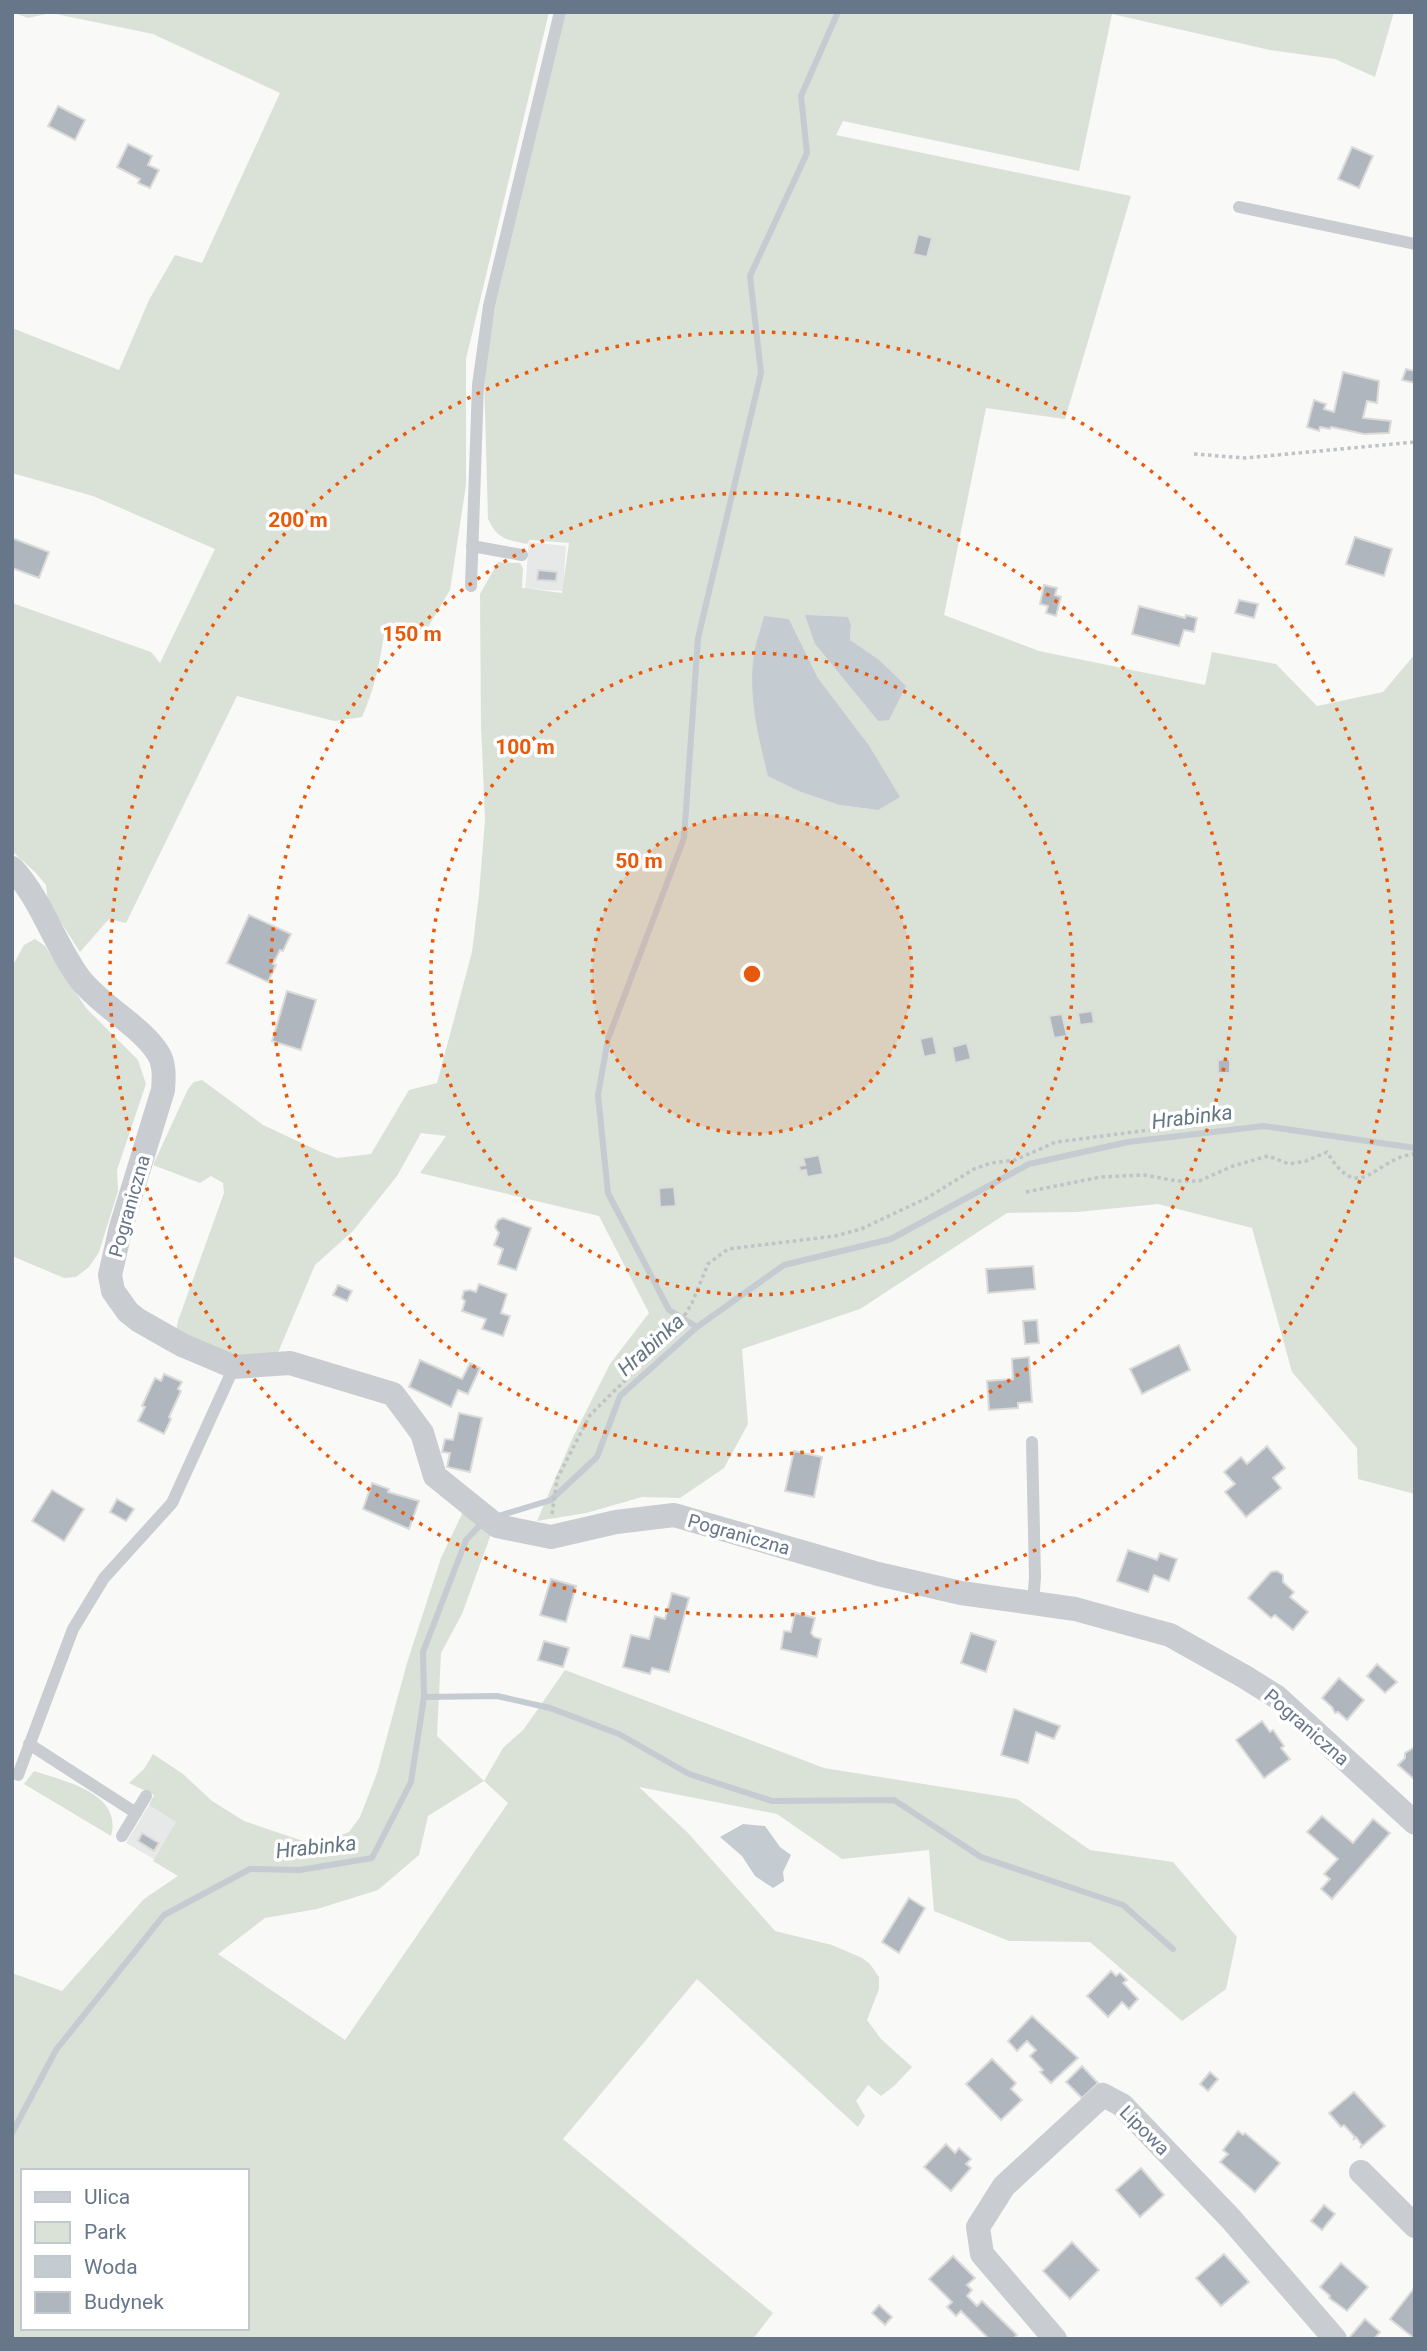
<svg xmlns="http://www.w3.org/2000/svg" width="1427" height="2351" font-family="Roboto,sans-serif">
  <rect width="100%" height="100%" fill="#f9f9f7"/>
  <g fill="#e7e8e8">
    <path d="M529 542 566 546 563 591 525 589Z"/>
    <path d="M149 1805 177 1822 154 1859 126 1843Z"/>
  </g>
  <g fill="#dae1d7" fill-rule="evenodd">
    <path d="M12 12H549L466 359V485L450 590 421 639 385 627C381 658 375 688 362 717L334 721 237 696 126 923 109 919 80 952 48 902 46 885 36 873 12 851V603L151 652 160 663 215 549 93 496 12 473V328L119 370 149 300 175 255 202 263 280 93 153 34 51 13 28 18Z"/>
    <path d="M566 12H1394L1375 77 1335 59 1270 50 1112 14 1079 171 843 121 836 135 1131 196 1065 419 986 408 944 615 1039 651 1205 685 1212 652 1276 664 1317 706 1383 692 1415 654V1494L1358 1479 1357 1448 1292 1372 1252 1228 1158 1204 1077 1212 1007 1213 860 1309 742 1349 748 1424 724 1468 680 1498 642 1497 586 1513 537 1521 573 1437 610 1364 649 1313 599 1216 420 1173 446 1136 421 1133 397 1176 353 1231 315 1265 277 1355 237 1358 175 1335 178 1321 224 1193 223 1183 211 1176 200 1183 153 1165 188 1089 194 1082 202 1080 263 1125 321 1152 337 1158 371 1154 409 1090 437 1083 472 952 479 894 485 820 481 725 480 594 498 562 520 563 523 568 522 588 562 593 569 543 530 540 527 544C507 540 497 539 488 519L484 375 495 307ZM764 617 789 619 818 678 868 744 878 810 839 805 801 792 754 654ZM851 626 850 640 878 721 815 644Z"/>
    <path d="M35 939 45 946 86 1008 138 1060 146 1084 117 1170 118 1191 99 1252 89 1267 76 1277 64 1278 12 1256V967L24 945Z"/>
    <path d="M463 1512 491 1534 462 1614 441 1653 437 1736 484 1781 503 1748 524 1729 565 1670 824 1768 1017 1799 1090 1850 1173 1862 1237 1937 1226 1989 1182 2021 1090 1942 1009 1941 934 1911 929 1850 842 1859 777 1814 639 1787 688 1833 775 1931 832 1945 862 1958 870 1964 879 1977V1989L867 2020 881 2039 912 2067 894 2086 881 2096 868 2085 856 2101 865 2116 858 2127 697 1979 563 2139 773 2313 753 2339H12V1973L62 1991 144 1899 178 1876 153 1861 176 1822 149 1805 154 1795 129 1783 144 1769 153 1754 183 1774 212 1801 244 1821 300 1840 321 1843 349 1832 360 1817 377 1773 407 1663 441 1558ZM484 1781 508 1803 345 2040 218 1954 265 1918 317 1909 378 1890 419 1855 428 1816ZM23 2171H247V2328H23Z"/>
    <path d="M34 1771C64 1781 123 1793 111 1836L24 1784Z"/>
  </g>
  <g fill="#c4cbd1">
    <path d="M805 615 848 617 851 626 850 640 879 660 906 686 889 720 878 721 815 644Z"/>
    <path d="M764 616 789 619 818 678 868 744 900 797 878 810 839 805 801 792 768 776C758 736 748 695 754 654 756 641 761 629 764 616Z"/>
    <path d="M743 1824 765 1826 780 1847 791 1855 783 1872 784 1881 773 1888 755 1876 742 1856 720 1837Z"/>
  </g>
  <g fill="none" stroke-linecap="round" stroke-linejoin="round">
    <g stroke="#c4cbd1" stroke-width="6">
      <path d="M697 1327 669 1310 608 1193 598 1095 608 1039 684 838 698 638 761 373 750 276 807 153 801 96 838 12"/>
      <path d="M495 1517 551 1500 597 1457 620 1396 697 1327 784 1265 891 1239 1029 1164 1128 1142 1264 1126 1415 1148"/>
      <path d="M424 1697 497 1696 550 1708 619 1734 689 1774 772 1801 894 1800 981 1857 1123 1905 1173 1949"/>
      <path d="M12 2133 56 2050 164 1915 250 1869 300 1870 372 1858 411 1782 424 1697 423 1652 466 1540 482 1523"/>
    </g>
  </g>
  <g fill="#b0b6be" stroke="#dbdbd9" stroke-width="2">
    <path d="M58 106 85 120 75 140 48 126Z"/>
    <path d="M128 144 152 156 148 165 159 170 150 188 138 183 140 179 117 167Z"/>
    <path d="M1352 147 1373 156 1359 188 1338 179Z"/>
    <path d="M918 234 932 238 927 257 913 254Z"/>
    <path d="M1406 369 1415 371V383L1402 380Z"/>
    <path d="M1343 372 1379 381 1377 403 1367 401 1363 418 1391 421 1389 433 1364 434 1331 427 1330 429 1320 427 1319 431 1307 427 1314 400 1326 404 1324 409 1334 412Z"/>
    <path d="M1355 537 1392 549 1384 576 1346 564Z"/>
    <path d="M12 538 49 552 39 578 12 568Z"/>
    <path d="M538 570 557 572 556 581 537 580Z"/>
    <path d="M1044 585 1057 588 1055 595 1061 597 1056 616 1046 613 1048 606 1040 604Z"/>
    <path d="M1239 600 1258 604 1254 618 1235 613Z"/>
    <path d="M1139 606 1185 618 1186 615 1197 618 1194 632 1184 630 1179 646 1132 634Z"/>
    <path d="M249 915 291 934 283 951 280 950 273 964 276 965 268 982 227 963Z"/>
    <path d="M287 991 316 1000 301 1050 272 1041Z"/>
    <path d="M1092 1011 1094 1023 1080 1025 1078 1013Z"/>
    <path d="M1062 1014 1067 1036 1054 1038 1049 1016Z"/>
    <path d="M933 1036 937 1054 924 1057 920 1039Z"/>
    <path d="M967 1043 971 1059 955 1063 952 1047Z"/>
    <path d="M1230 1059V1073H1218V1060Z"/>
    <path d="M819 1155 823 1174 807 1177 806 1170 800 1171 799 1166 805 1165 803 1158Z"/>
    <path d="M674 1187 676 1206 660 1207 659 1188Z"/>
    <path d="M503 1218 531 1228 516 1270 498 1264 503 1249 494 1245 499 1233 495 1227 498 1220Z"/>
    <path d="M1033 1266 1035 1289 988 1293 986 1269Z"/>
    <path d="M479 1284 507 1294 501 1313 510 1316 503 1336 482 1329 486 1319 462 1311 465 1301 462 1298 464 1291 470 1290 476 1292Z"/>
    <path d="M338 1285 352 1291 347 1301 333 1295Z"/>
    <path d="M1037 1320 1039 1343 1025 1344 1023 1321Z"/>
    <path d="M1179 1345 1190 1370 1142 1394 1130 1369Z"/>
    <path d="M1029 1357 1032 1402 1018 1403V1408L989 1410 987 1381 1013 1379 1012 1359Z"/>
    <path d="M420 1360 462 1379 470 1363 480 1368 468 1394 458 1390 451 1407 409 1387Z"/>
    <path d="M164 1374 182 1382 178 1389 181 1391 169 1417 171 1419 164 1434 138 1421 145 1407 142 1406 155 1378 161 1381Z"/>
    <path d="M459 1413 482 1418 470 1472 447 1467 450 1453 442 1452 445 1439 453 1440Z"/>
    <path d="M1267 1446 1285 1468 1273 1478 1281 1488 1246 1517 1225 1492 1235 1484 1224 1472 1241 1457 1247 1464Z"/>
    <path d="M794 1451 822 1457 814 1497 785 1491Z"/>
    <path d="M372 1483 389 1489 388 1492 419 1501 409 1529 363 1509Z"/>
    <path d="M52 1490 84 1509 64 1541 32 1521Z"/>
    <path d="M117 1499 134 1509 126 1521 110 1512Z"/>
    <path d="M1128 1550 1157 1560 1160 1553 1177 1559 1169 1581 1154 1575 1148 1592 1117 1581Z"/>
    <path d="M1277 1571 1283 1575V1582L1294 1592 1290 1597 1308 1612 1293 1630 1275 1615 1271 1618 1248 1598 1271 1572Z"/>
    <path d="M551 1579 576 1586 566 1622 540 1615Z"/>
    <path d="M672 1593 689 1598 669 1672 652 1668 650 1674 623 1667 631 1635 649 1639 655 1616 665 1619Z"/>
    <path d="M795 1613 815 1618 811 1633 814 1637 821 1639 817 1657 781 1649 784 1631 791 1632Z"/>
    <path d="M971 1633 996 1641 986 1672 961 1663Z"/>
    <path d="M544 1641 569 1648 563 1667 538 1660Z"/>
    <path d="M1377 1664 1397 1682 1385 1693 1367 1676Z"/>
    <path d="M1339 1678 1364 1700 1347 1720 1338 1712 1335 1713 1332 1707 1322 1698Z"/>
    <path d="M1014 1709 1060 1726 1054 1739 1036 1732 1028 1763 1001 1755Z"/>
    <path d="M1262 1721 1270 1732 1273 1730 1284 1746 1281 1748 1290 1759 1264 1778 1236 1740Z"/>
    <path d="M1415 1747V1780L1398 1765 1405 1758V1753Z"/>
    <path d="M1322 1816 1353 1843 1373 1819 1390 1833 1332 1899 1321 1889 1330 1879 1324 1874 1338 1859 1307 1832Z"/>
    <path d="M142 1833 159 1843 154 1851 138 1841Z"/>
    <path d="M909 1898 925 1908 899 1953 882 1942Z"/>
    <path d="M1111 1971 1116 1976 1120 1973 1127 1980 1123 1983 1138 1999 1129 2009 1122 2002 1108 2017 1087 1996Z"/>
    <path d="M1032 2016 1078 2058 1051 2083 1040 2072 1043 2070 1030 2056 1036 2050 1027 2041 1017 2051 1008 2041Z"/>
    <path d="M992 2059 1016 2083 1011 2089 1022 2100 1001 2120 966 2084Z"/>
    <path d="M1082 2066 1098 2083 1082 2098 1066 2082Z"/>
    <path d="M1210 2072 1218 2079 1208 2091 1200 2084Z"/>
    <path d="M1354 2092 1385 2126 1360 2148 1362 2145 1356 2137 1353 2140 1355 2137 1344 2125 1341 2127 1329 2113Z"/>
    <path d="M1238 2131 1243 2135 1245 2133 1280 2163 1255 2192 1220 2162 1228 2154 1223 2150Z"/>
    <path d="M946 2144 955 2153 959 2148 971 2159 966 2164 971 2168 951 2191 924 2167Z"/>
    <path d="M1141 2168 1164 2195 1140 2217 1116 2190Z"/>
    <path d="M1324 2205 1335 2214 1322 2230 1311 2221Z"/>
    <path d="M1072 2242 1099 2270 1070 2299 1043 2271Z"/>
    <path d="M1224 2254 1249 2282 1221 2306 1196 2278Z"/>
    <path d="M953 2256 975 2278 967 2285 972 2290 967 2296 977 2306 982 2301 1017 2335 1013 2339H989L961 2311 956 2316 947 2307 952 2302 929 2279Z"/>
    <path d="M1341 2263 1368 2287 1347 2311 1329 2298 1330 2296 1320 2287Z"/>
    <path d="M1415 2287V2339L1390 2319Z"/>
    <path d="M879 2305 892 2317 885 2325 872 2313Z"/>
    <path d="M1365 2319 1380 2332 1374 2339H1348Z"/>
  </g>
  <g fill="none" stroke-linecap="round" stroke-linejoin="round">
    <g stroke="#c0c3c5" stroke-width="3.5" stroke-dasharray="3.5 3.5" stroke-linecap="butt">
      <path d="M1194 454 1245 458 1415 442"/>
      <path d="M1026 1192 1101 1177 1144 1175 1177 1181H1199L1233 1166 1268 1156 1289 1164 1306 1161 1327 1152C1361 1208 1374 1157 1415 1154"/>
      <path d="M552 1514 557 1479 590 1415 676 1330 692 1303 708 1264 728 1249 835 1236 861 1229 927 1198 974 1169 991 1163 1015 1160 1056 1142 1212 1122"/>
    </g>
    <g stroke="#c9ccd0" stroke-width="12">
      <path d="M1239 207 1415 244"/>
      <path d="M472 546 522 555"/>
      <path d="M471 586 478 385 489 306 560 12"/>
      <path d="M1032 1442 1035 1577 1033 1604"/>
      <path d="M29 1744 136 1813"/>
      <path d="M18 1775 73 1629 104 1578 172 1503 234 1367"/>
      <path d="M122 1836 146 1796"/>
    </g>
    <g stroke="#c9ccd0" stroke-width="24">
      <path d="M12 868C42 900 54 944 80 979 102 1007 141 1026 158 1053 165 1064 164 1078 163 1090L121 1227 110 1275 113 1291 128 1312 138 1320 182 1345 234 1367 290 1363 393 1394 422 1433 435 1476 497 1526 551 1537 616 1522 674 1515 878 1574 961 1593 1075 1609 1170 1635 1245 1677 1277 1697 1415 1823"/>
      <path d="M1361 2172 1415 2226"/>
      <path d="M1055 2339 982 2254 978 2227 1004 2186 1103 2095 1122 2105 1231 2219 1335 2339"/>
    </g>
  </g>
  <circle cx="752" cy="974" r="160" fill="#e8590c" fill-opacity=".12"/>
  <g fill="none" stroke="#e8590c" stroke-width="3.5" stroke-dasharray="3.5 7">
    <circle cx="752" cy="974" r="160"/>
    <circle cx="752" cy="974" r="321"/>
    <circle cx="752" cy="974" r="481"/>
    <circle cx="752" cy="974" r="642"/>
  </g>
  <g text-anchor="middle" stroke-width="7" stroke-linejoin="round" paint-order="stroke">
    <g font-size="19" fill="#677689" stroke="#fff">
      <text transform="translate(129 1206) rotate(-74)" y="7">Pograniczna</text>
      <text transform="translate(739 1534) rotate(16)" y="7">Pograniczna</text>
      <text transform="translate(1307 1727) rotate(41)" y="7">Pograniczna</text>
      <text transform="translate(1145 2130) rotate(45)" y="7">Lipowa</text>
    </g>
    <g font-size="21" font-style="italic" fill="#637783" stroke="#fff">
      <text transform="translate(1192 1117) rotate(-7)" y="7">Hrabinka</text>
      <text transform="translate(651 1345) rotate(-42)" y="7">Hrabinka</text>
      <text transform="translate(316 1847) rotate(-6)" y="7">Hrabinka</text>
    </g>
  </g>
  <circle cx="752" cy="974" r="10" fill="#e8590c" stroke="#fff" stroke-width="3.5"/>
  <g font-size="21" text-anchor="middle" font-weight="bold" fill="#e8590c" stroke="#fff" stroke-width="7" stroke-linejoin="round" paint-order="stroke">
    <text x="298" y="527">200 m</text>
    <text x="412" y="641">150 m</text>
    <text x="525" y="754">100 m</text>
    <text x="639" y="868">50 m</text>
  </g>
  <rect width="1427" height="2351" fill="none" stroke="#677689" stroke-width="28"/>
  <rect x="21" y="2169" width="228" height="161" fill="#ffffff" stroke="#c2c8d0" stroke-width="2"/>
  <rect x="35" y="2192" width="35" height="10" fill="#c9ccd0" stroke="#c2c8d0" stroke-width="2"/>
  <text x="84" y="2204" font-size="21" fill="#677689">Ulica</text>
  <rect x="35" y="2222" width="35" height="21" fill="#dae1d7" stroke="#c2c8d0" stroke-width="2"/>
  <text x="84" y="2239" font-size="21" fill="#677689">Park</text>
  <rect x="35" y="2256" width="35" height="21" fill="#c4cbd1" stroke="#c2c8d0" stroke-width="2"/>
  <text x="84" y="2274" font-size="21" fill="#677689">Woda</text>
  <rect x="35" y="2292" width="35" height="21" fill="#b0b6be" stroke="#c2c8d0" stroke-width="2"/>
  <text x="84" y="2309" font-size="21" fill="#677689">Budynek</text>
</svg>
